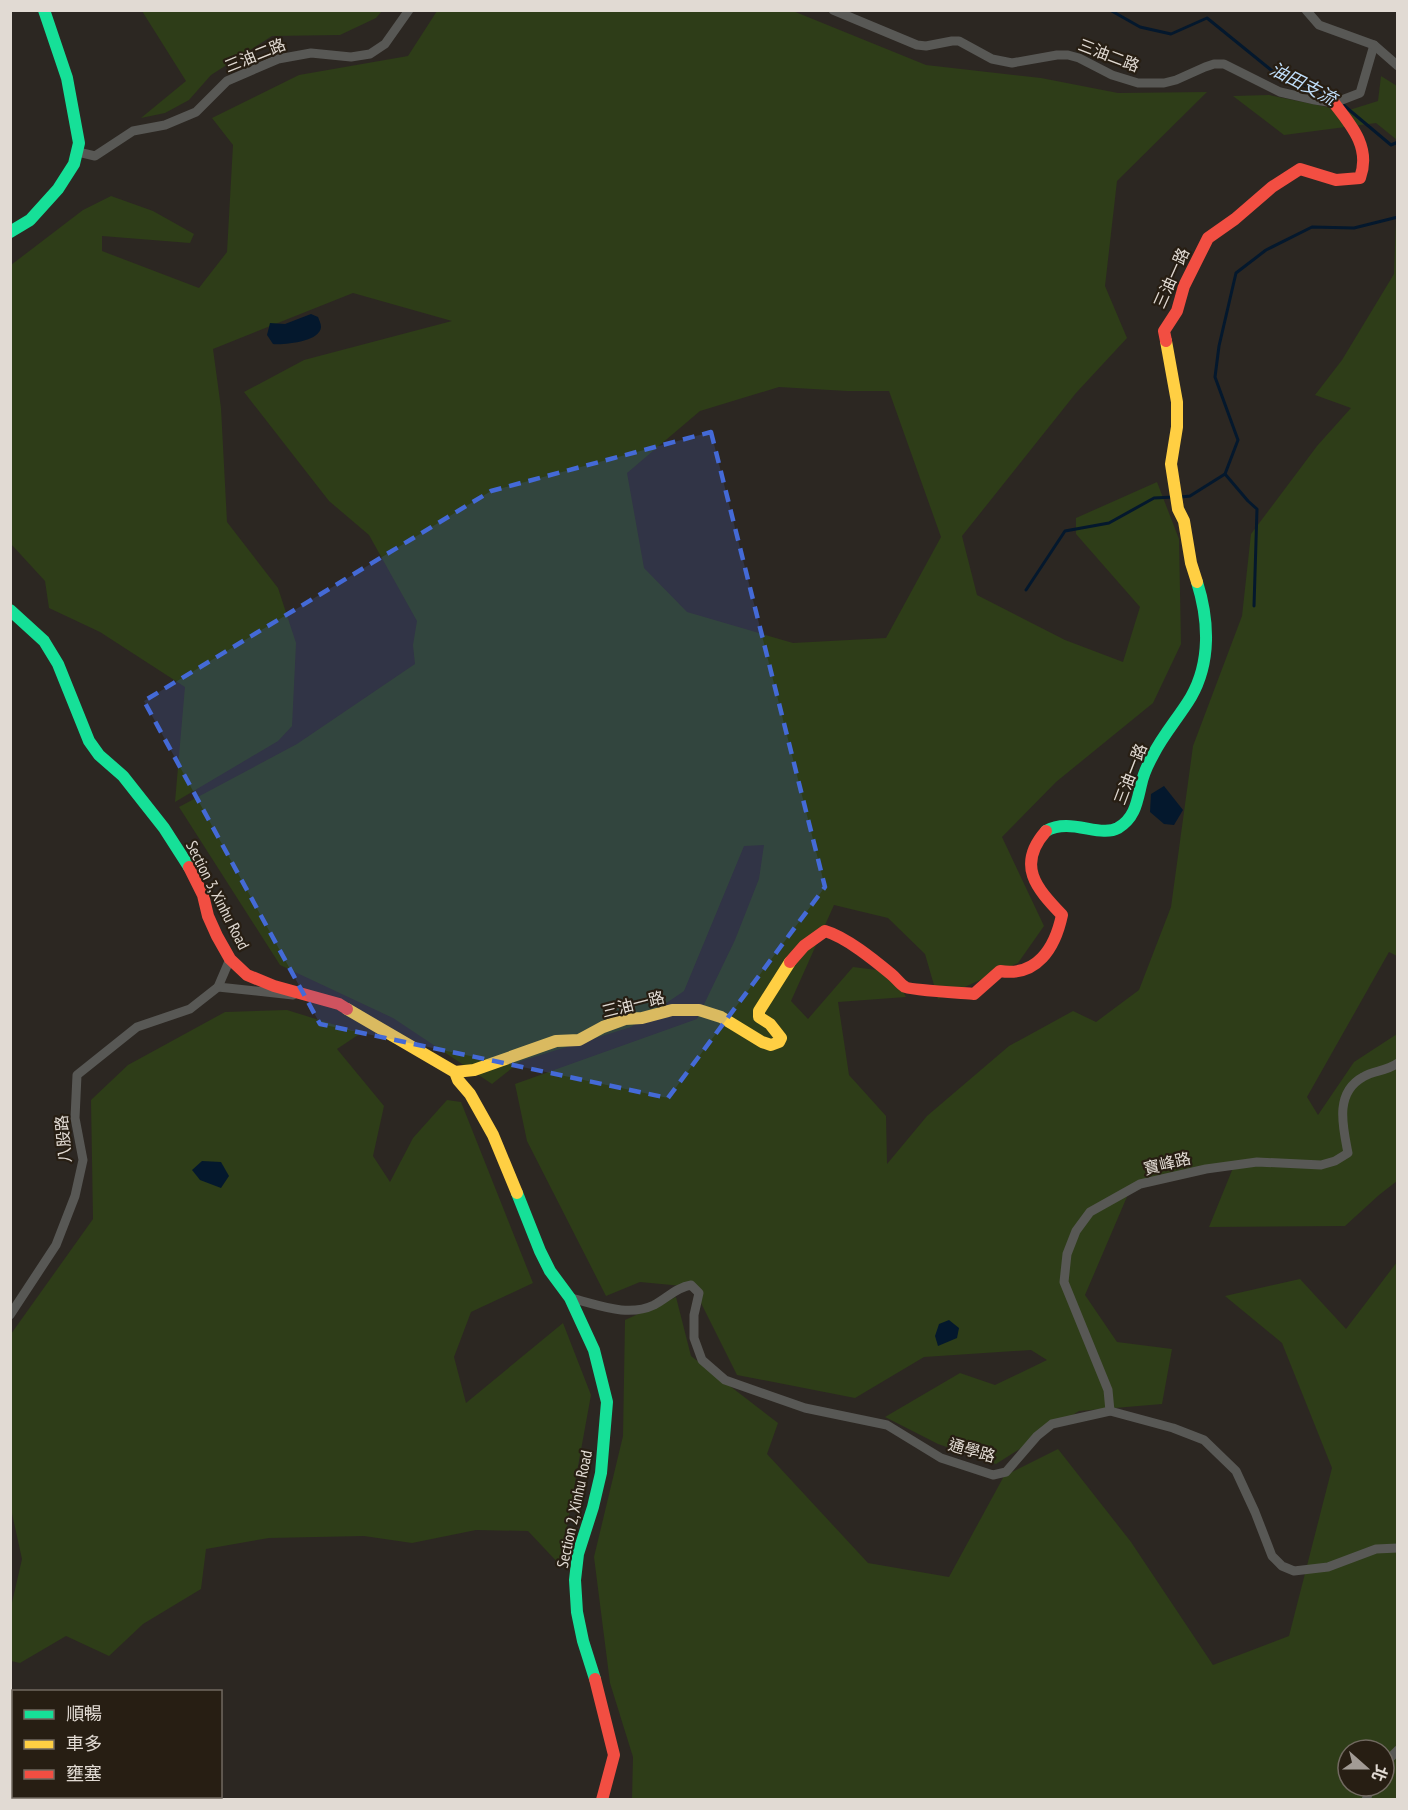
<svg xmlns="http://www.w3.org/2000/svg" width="1408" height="1810" font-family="'PT Sans Narrow','Noto Sans TC',sans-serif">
  <rect width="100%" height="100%" fill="#2c2722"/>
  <g fill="#2e3d18" fill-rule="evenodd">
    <path d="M142 11H382L376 18 340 35 272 36 211 75 189 100 165 113 141 118 186 81Z"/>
    <path d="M437 11H793L926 65 1041 78 1118 93 1207 92 1117 181 1105 286 1127 338 1076 393 962 536 977 595 1065 640 1123 662 1140 607 1076 534V518L1157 482 1179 539 1181 644 1153 703 1056 782 1002 837 1044 926 1018 963 938 999 925 954 888 918 834 905 791 1001 808 1019 853 967 893 972 906 997 838 1002 849 1075 886 1116 887 1164 927 1116 1009 1046 1073 1011 1096 1022 1139 990 1171 907 1193 746 1242 616 1251 534 1317 446 1351 408 1315 395 1342 360 1394 274 1397 194V956L1389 952 1307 1097 1318 1115 1354 1062 1397 1034V1181L1379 1195 1345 1226 1209 1227 1235 1163 1132 1185 1085 1295 1117 1342 1172 1349 1162 1404 1079 1411 996 1464 938 1444 885 1417 960 1373 995 1385 1047 1360 1031 1350 924 1357 855 1398 737 1375 693 1287 640 1282 606 1296 527 1141 515 1084 697 1019 735 940 759 879 764 845 744 846 684 991 631 1027 521 1061 492 1084 393 1018 280 965 179 807 297 744 415 664 413 645 417 621 369 535 329 501 244 392 304 360 452 321 353 293 213 349 221 408 227 522 278 588 296 643 292 726 278 741 175 802 185 687 100 632 49 608 45 581 11 544V265L83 210 111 196 153 211 194 234 190 243 102 236V251L199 288 227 252 233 145 212 118 299 75 408 56ZM779 387 847 391H889L941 537 886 638 793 643 687 612 644 568 627 473 700 411Z"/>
    <path d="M1381 76 1397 86V140L1376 123 1284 135 1233 96 1269 95 1346 111 1378 101Z"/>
    <path d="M287 1010 361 1033 337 1049 384 1106 373 1156 390 1182 413 1138 447 1100 461 1102 533 1283 471 1312 454 1357 466 1403 563 1323 591 1395 560 1565 528 1531 476 1530 412 1543 364 1536 269 1538 206 1549 201 1589 143 1624 109 1656 66 1636 20 1663 11 1661V1607L22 1559 11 1509V1334L93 1219 91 1100 128 1065 225 1012Z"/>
    <path d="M1397 1262V1799H632L633 1757 610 1683 594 1557 623 1436 625 1320 676 1297 691 1356 778 1423 767 1454 868 1563 949 1577 1004 1476 1058 1449 1131 1542 1213 1665 1289 1636 1332 1468 1282 1343 1225 1296 1300 1279 1346 1329ZM1348 1750H1384V1786H1348Z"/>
  </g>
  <g fill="#04182d">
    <path d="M311 314 318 317C319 320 321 323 321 327 320 342 284 345 273 344L267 335 270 323 285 324Z"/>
    <path d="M1164 786 1183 810 1174 825 1164 824 1150 812 1151 794Z"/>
    <path d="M202 1161 221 1162 229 1176 221 1188 200 1180 192 1170Z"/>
    <path d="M949 1320 959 1328 957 1338 938 1346 935 1336 939 1324Z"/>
  </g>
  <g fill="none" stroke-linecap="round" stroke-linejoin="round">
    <g stroke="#04182d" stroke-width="3">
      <path d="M1110 10 1140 27 1171 34 1207 18 1276 74 1336 98"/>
      <path d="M1341 103 1391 145 1398 142"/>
      <path d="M1225 474 1248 501 1257 509 1254 606"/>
      <path d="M1181 497 1190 496 1225 474 1238 440 1215 377 1219 346 1236 273 1266 250 1312 227 1354 228 1398 217"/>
      <path d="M1026 590 1065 531 1109 523 1154 498 1174 497"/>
    </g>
    <g stroke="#585855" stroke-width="9">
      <path d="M833 10 917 45 926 46 952 41H959L992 59 1012 63 1057 55H1068L1079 58 1112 75 1138 83H1164L1176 80 1205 67 1214 64H1224L1280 92 1315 100 1334 103 1360 93 1374 45"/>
      <path d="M1306 10 1319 25 1374 45 1398 66"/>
      <path d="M78 152 95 156 133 131 165 125 196 112 227 81 278 59 311 53 351 57 370 54 385 44 409 10"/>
      <path d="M218 987 293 995"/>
      <path d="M570 1298C597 1304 627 1318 654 1305 667 1298 677 1287 691 1285L699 1293 694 1315V1338L702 1360 725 1380 805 1408 887 1425 941 1458 993 1475 1006 1472 1037 1436 1052 1424 1110 1411 1173 1428 1204 1440 1236 1471 1255 1512 1272 1556 1282 1566 1294 1571 1328 1567 1376 1549 1398 1548"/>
      <path d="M10 1315 56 1245 75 1196 83 1160 75 1118 77 1075 137 1027 190 1009 218 987 230 959"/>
      <path d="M1110 1411 1108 1390 1064 1282 1067 1254 1076 1231 1090 1212 1140 1184 1206 1169 1257 1162 1321 1165 1335 1161 1348 1153C1343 1127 1334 1093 1363 1077 1374 1070 1385 1072 1398 1063"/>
      <path d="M1384 1764 1398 1750"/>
      <path d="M1366 1800 1371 1786"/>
    </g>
    <g stroke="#16e098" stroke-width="12">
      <path d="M10 232 30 220 58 189 74 164 79 143 67 78 44 10"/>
      <path d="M10 610 44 641 58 664 89 741 99 755 123 776 164 828 189 867"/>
      <path d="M1046 831C1070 817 1100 838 1118 828 1135 818 1137 802 1141 785 1143 775 1148 764 1153 755 1163 735 1179 717 1191 697 1211 662 1209 620 1197 582"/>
      <path d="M517 1193 540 1251 550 1271 570 1298 594 1350 607 1402 601 1473 593 1507 578 1554 575 1580 577 1612 583 1641 595 1679"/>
    </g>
    <g stroke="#ffcf43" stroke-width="12">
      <path d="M1166 341 1177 402V427L1171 464 1178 509 1184 521 1191 563 1197 582"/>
      <path d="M347 1009 455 1072 458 1080 470 1094 493 1135 517 1193"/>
      <path d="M455 1072 474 1070 556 1041 579 1040 603 1027 625 1019 642 1018 672 1010H699L721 1017 762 1042 771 1045 779 1042 781 1038 770 1024 759 1017V1011L790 962"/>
    </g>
    <g stroke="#f24e42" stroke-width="12">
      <path d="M1166 341 1164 331 1177 311 1184 286 1208 238 1235 219 1272 187 1300 169 1336 180 1360 178C1371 148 1352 126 1334 103"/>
      <path d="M189 867 203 895 208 916 217 936 230 959 247 975 274 986 339 1004 347 1009"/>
      <path d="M790 962 804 946 825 931C846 937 874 960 891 974 896 978 900 984 905 987 909 990 963 993 974 994L1000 971C1037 977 1055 948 1062 915 1036 888 1016 865 1046 831"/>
      <path d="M595 1679 614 1755 602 1800"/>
    </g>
  </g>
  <path fill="#446ad7" fill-opacity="0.2" stroke="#446ad7" stroke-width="4.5" stroke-dasharray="12 8" stroke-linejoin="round" d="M711 432 825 887 668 1098 320 1024 144 701 491 491Z"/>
  <g text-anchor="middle" stroke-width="4.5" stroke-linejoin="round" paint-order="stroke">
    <g font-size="16" fill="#e1dad3" stroke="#271e13">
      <text transform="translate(255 55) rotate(-22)" y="6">三油二路</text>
      <text transform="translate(1109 55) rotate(21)" y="6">三油二路</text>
      <text transform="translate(1171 278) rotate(-66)" y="6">三油一路</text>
      <text transform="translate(1130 774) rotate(-69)" y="6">三油一路</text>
      <text transform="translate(218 895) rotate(63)" y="6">Section 3, Xinhu Road</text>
      <text transform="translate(633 1004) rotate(-14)" y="6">三油一路</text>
      <text transform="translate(63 1139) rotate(-95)" y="6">八股路</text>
      <text transform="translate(1167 1163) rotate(-14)" y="6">寶峰路</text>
      <text transform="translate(972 1450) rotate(16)" y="6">通學路</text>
      <text transform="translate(574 1509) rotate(-78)" y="6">Section 2, Xinhu Road</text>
    </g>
    <g font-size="18" font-style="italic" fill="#bedcf8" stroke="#271e13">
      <text transform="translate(1303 84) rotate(27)" y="6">油田支流</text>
    </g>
  </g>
  <rect width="1408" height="1810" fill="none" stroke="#e1dad3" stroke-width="24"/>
  <rect x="12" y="1690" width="210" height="108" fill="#271e13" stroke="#716960" stroke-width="1.5"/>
  <rect x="24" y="1710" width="30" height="9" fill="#16e098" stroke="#716960" stroke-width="1.5"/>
  <text x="66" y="1720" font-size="18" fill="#e1dad3">順暢</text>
  <rect x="24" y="1740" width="30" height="9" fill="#ffcf43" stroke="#716960" stroke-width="1.5"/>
  <text x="66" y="1750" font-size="18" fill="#e1dad3">車多</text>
  <rect x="24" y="1770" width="30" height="9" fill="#f24e42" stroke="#716960" stroke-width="1.5"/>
  <text x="66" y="1780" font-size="18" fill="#e1dad3">壅塞</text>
  <g transform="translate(1366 1768) rotate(111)"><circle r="28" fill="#271e13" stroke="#716960" stroke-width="1.5"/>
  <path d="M0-4.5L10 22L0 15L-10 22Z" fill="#a29b95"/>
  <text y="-9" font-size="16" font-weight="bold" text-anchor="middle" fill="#e1dad3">北</text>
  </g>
</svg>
